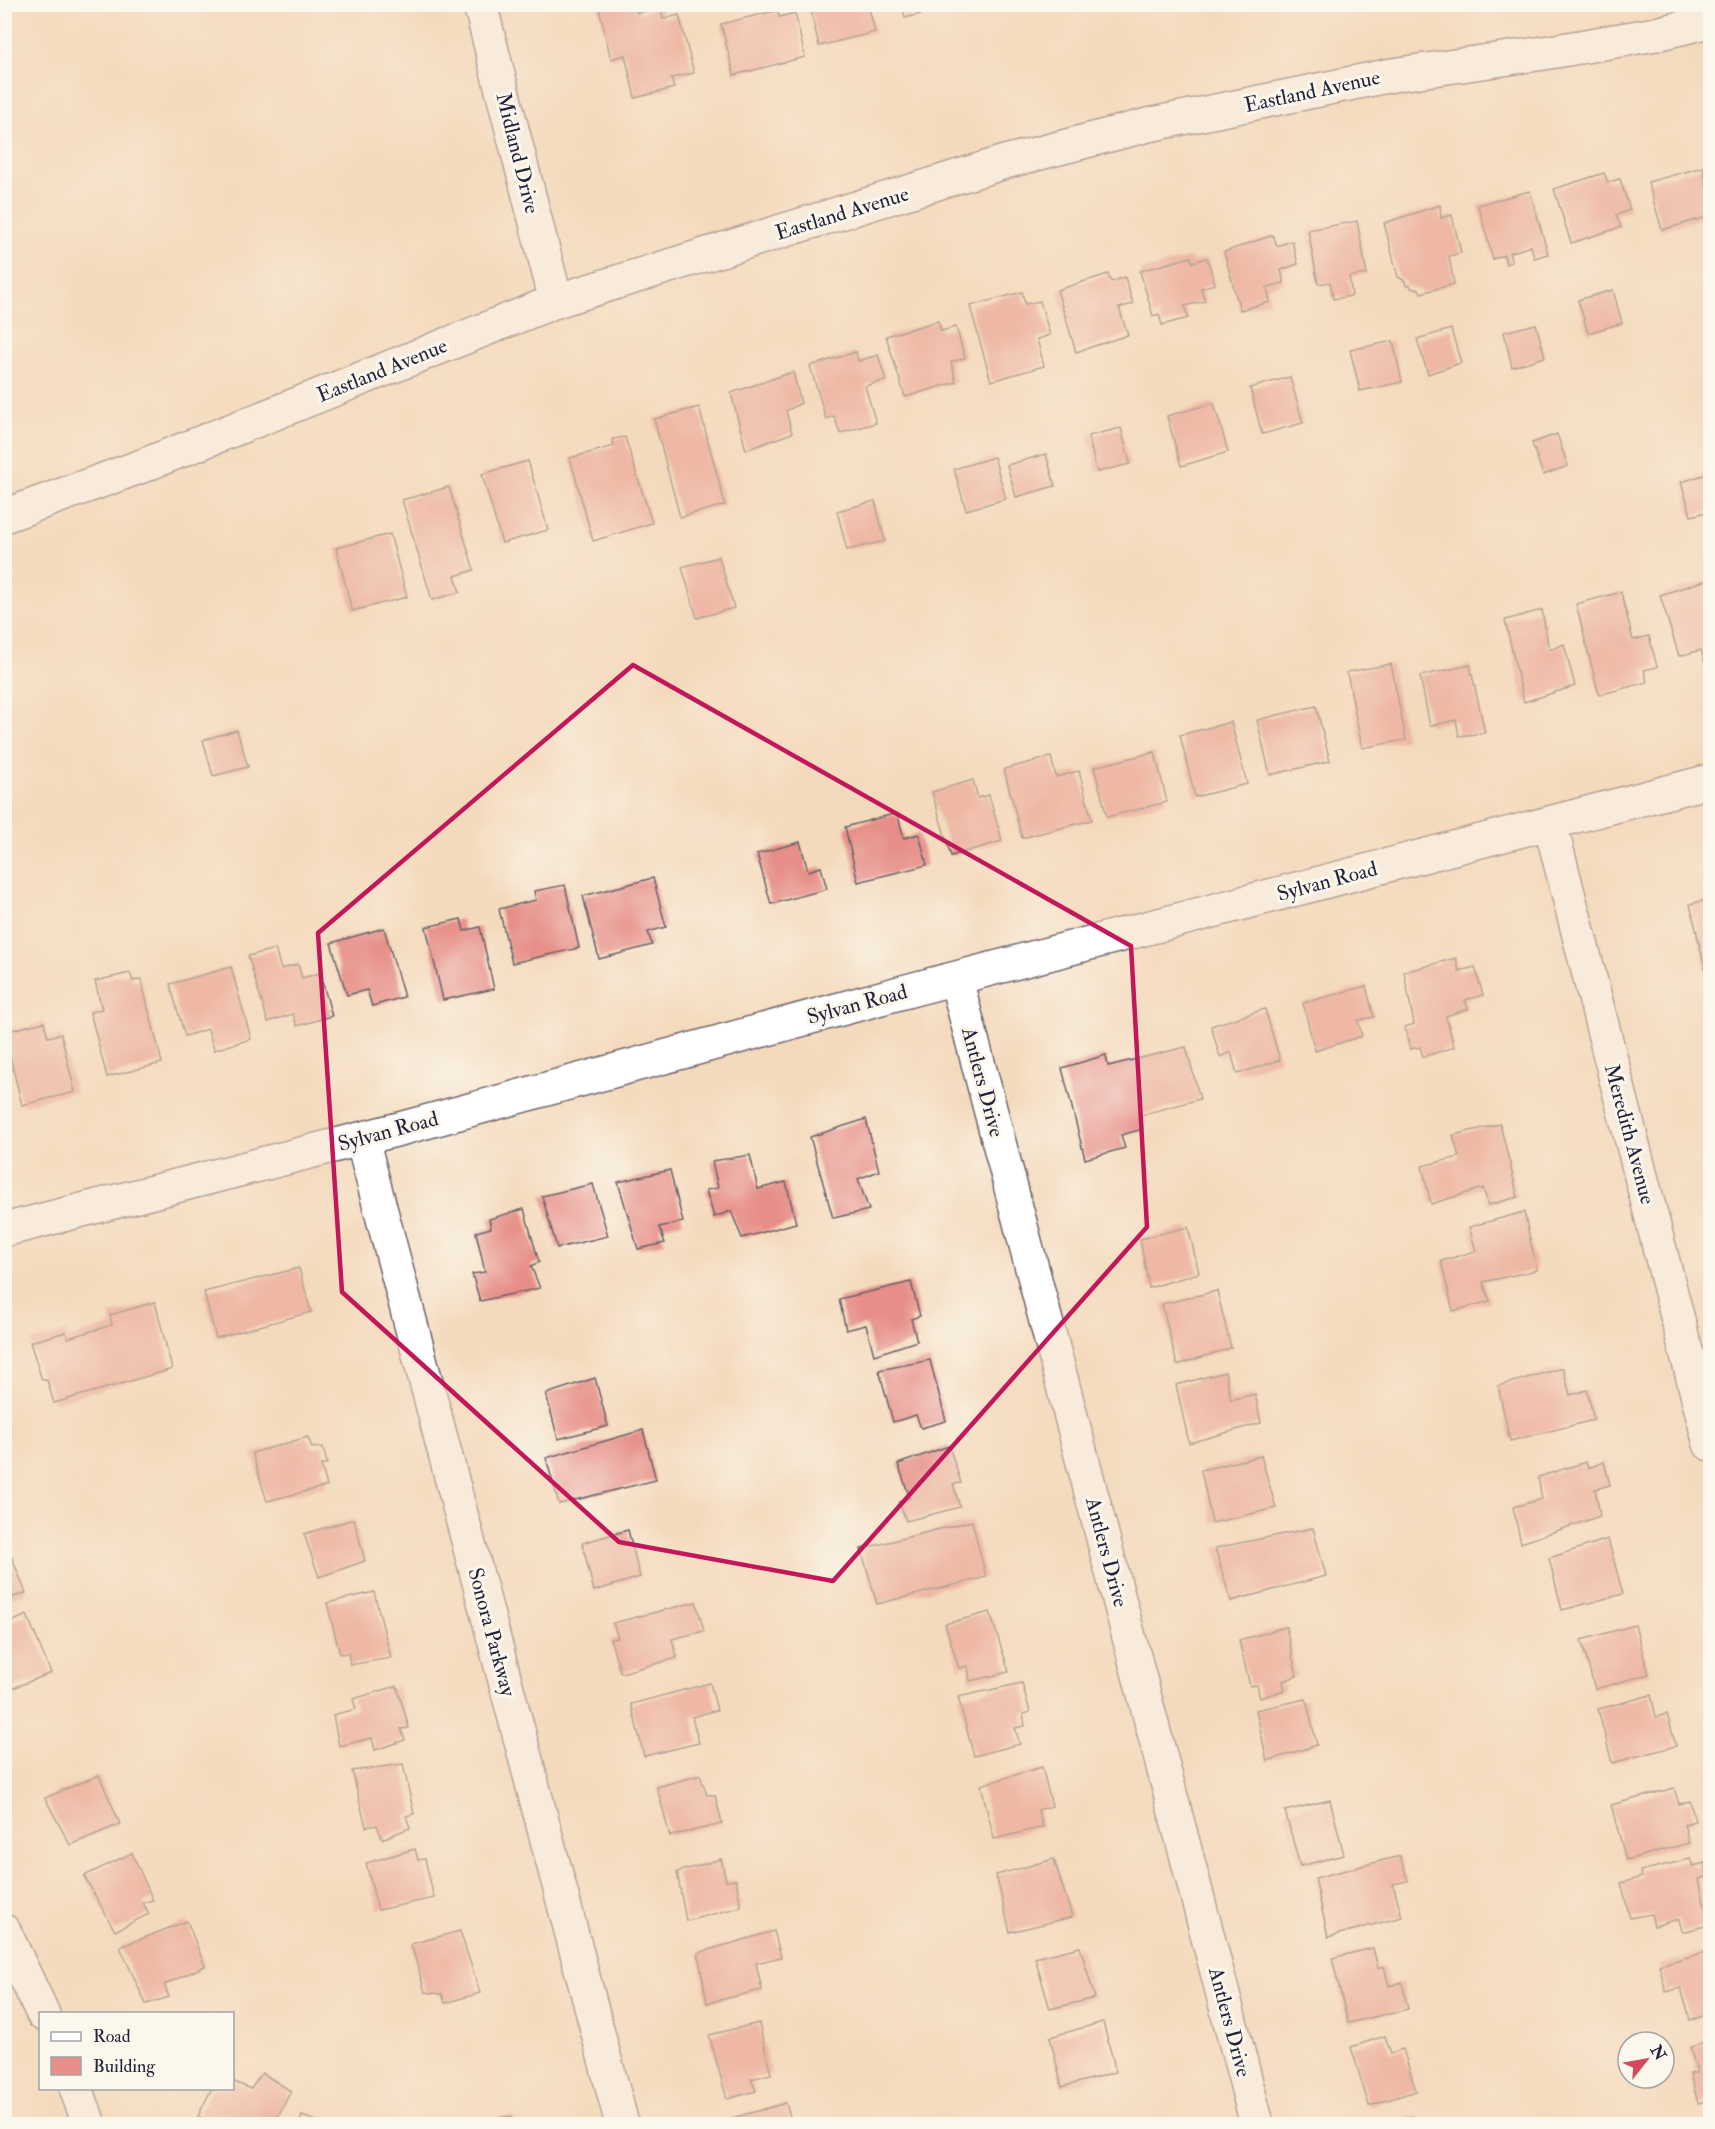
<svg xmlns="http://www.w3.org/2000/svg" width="1715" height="2129" font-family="'IM FELL Double Pica',serif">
  <rect width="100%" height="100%" fill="#fbf7ec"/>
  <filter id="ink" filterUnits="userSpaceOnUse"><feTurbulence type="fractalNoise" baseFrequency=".0167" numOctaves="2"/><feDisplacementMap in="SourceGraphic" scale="12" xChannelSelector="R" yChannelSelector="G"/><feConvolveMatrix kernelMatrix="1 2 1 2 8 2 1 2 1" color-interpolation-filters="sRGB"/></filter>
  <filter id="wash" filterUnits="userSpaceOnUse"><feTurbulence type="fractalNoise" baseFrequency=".008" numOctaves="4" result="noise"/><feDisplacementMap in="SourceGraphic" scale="24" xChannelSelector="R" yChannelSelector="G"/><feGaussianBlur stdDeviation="1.35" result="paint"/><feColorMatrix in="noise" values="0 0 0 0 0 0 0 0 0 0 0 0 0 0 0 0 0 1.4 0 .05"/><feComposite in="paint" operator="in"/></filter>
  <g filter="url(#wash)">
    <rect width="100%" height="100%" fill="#f4dabd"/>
    <g id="blocks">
      <g fill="#e68e87">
        <path d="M598 4H635L637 13 661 7 663 19 679 15 694 73 671 78 674 88 635 98 625 55 611 59Z"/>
        <path d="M820 4H868L875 32 819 46 810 7Z"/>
        <path d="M902 4H956V5L905 18Z"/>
        <path d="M778 10 779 17 795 13 805 57 734 75 721 24Z"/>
        <path d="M1703 167 1710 202V216L1662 230 1648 182Z"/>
        <path d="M1604 173 1608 182 1620 179 1630 210 1616 215 1621 227 1571 243 1554 189Z"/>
        <path d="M1530 191 1548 254 1534 258 1531 246 1509 253 1512 262 1506 264 1504 255 1493 259 1478 205Z"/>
        <path d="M1440 205 1441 218 1452 215 1461 253 1449 256 1454 284 1421 293 1419 289H1412L1410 285 1406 286 1405 281 1398 277 1384 223Z"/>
        <path d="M1357 221 1367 274 1349 277 1352 296 1333 299 1330 282 1318 284 1308 230Z"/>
        <path d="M1273 235 1277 246 1292 241 1298 264 1281 270 1284 283 1267 287 1270 302 1240 310 1224 252Z"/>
        <path d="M1191 257 1192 262 1207 258 1215 284 1201 288 1205 301 1185 306 1188 318 1162 325 1159 314 1153 316 1140 271Z"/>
        <path d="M1108 274 1111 282 1125 277 1133 304 1119 308 1128 335 1076 352 1057 290Z"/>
        <path d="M1613 290 1622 323 1588 333 1578 300Z"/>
        <path d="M1022 292 1025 304 1040 301 1050 335 1037 339 1044 366 991 381 970 306Z"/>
        <path d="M938 321 941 331 956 327 965 358 951 362 956 382 905 397 886 336Z"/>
        <path d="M1536 324 1545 357 1512 367 1504 332Z"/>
        <path d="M1451 329 1461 363 1428 374 1417 339Z"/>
        <path d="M1393 341 1402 382 1360 391 1350 350Z"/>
        <path d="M856 352 858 361 878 355 886 380 865 386 876 423 840 433 834 416 826 419 810 366Z"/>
        <path d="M793 372 801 403 786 411 792 433 746 450 731 393Z"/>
        <path d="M1290 377 1303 423 1262 434 1250 388Z"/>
        <path d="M1214 403 1228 452 1181 466 1167 416Z"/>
        <path d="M699 407 725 505 680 517 654 419Z"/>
        <path d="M1121 428 1130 464 1097 472 1088 436Z"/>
        <path d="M1557 434 1568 466 1543 475 1532 443Z"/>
        <path d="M625 437 652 523 593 541 570 458 614 446 612 439Z"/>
        <path d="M1046 454 1055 486 1016 497 1007 465Z"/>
        <path d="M994 457 1006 499 966 510 954 469Z"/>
        <path d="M528 461 548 530 502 543 482 474Z"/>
        <path d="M1710 473V511L1691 516 1681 482Z"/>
        <path d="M449 487 474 570 455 576 460 592 432 600 402 500Z"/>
        <path d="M875 501 885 541 847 550 837 511Z"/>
        <path d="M390 534 407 597 352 611 336 548Z"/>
        <path d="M719 557 734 608 697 618 682 567Z"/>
        <path d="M1710 579V661L1705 663 1701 650 1679 656 1660 595Z"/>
        <path d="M1621 592 1633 640 1649 636 1657 667 1644 670 1647 682 1599 695 1576 604Z"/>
        <path d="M1542 610 1549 650 1564 644 1575 686 1524 702 1505 620Z"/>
        <path d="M1391 664 1406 740 1362 748 1347 672Z"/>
        <path d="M1470 665 1485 733 1459 736 1456 720 1430 726 1420 676Z"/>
        <path d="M1316 706 1330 761 1270 775 1257 720Z"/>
        <path d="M1231 722 1247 784 1195 797 1180 735Z"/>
        <path d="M237 730 248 767 213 776 203 740Z"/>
        <path d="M1155 752 1167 802 1107 817 1094 767Z"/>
        <path d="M1051 757 1056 777 1079 771 1092 820 1022 838 1004 769Z"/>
        <path d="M973 780 978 798 989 795 1002 841 951 856 932 792Z"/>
        <path d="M897 813 904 838 919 834 927 865 858 882 845 827Z"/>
        <path d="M800 842 808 871 821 867 827 889 771 904 757 854Z"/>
        <path d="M653 878 666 927 648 932 652 945 599 959 583 896Z"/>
        <path d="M565 885 579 948 512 963 499 909 536 900 534 891Z"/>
        <path d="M1710 899V990L1690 904Z"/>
        <path d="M461 919 464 931 480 927 494 989 443 1000 426 927Z"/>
        <path d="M384 928 404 997 372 1006 367 990 347 995 331 943Z"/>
        <path d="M275 949 281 969 298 964 302 978 320 973 332 1016 297 1026 293 1014 268 1022 248 956Z"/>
        <path d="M1456 958 1459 971 1475 967 1483 995 1465 1000 1468 1009 1446 1016 1454 1047 1423 1057 1420 1047 1410 1049 1405 1027 1414 1024 1404 972Z"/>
        <path d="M231 967 251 1039 214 1050 208 1029 185 1036 170 984Z"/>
        <path d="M130 973 133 981 141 979 162 1063 107 1077 90 1012 102 1009 95 981Z"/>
        <path d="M1366 986 1374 1017 1358 1020 1362 1036 1315 1051 1303 1003Z"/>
        <path d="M1265 1009 1280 1060 1237 1074 1231 1052 1220 1057 1211 1026Z"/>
        <path d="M44 1022 48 1037 61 1034 75 1092 22 1105 4 1032Z"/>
        <path d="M1186 1047 1200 1099 1141 1115 1143 1129 1121 1135 1125 1148 1085 1159 1062 1068 1106 1055 1108 1066Z"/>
        <path d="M866 1119 879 1171 858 1179 869 1210 833 1218 810 1137Z"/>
        <path d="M1500 1124 1518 1197 1488 1205 1483 1188 1431 1204 1422 1166 1459 1157 1453 1135Z"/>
        <path d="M750 1155 758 1189 786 1182 796 1223 742 1238 731 1211 714 1217 706 1190 718 1188 712 1161Z"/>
        <path d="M670 1170 683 1222 659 1227 665 1243 638 1249 618 1182Z"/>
        <path d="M593 1184 608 1236 557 1248 542 1196Z"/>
        <path d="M524 1209 539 1262 531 1266 540 1288 480 1301 472 1274 485 1272 476 1232 491 1228 489 1219Z"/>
        <path d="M1524 1212 1537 1270 1483 1282 1490 1301 1453 1311 1441 1261 1476 1251 1469 1227Z"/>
        <path d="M1188 1227 1199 1273 1149 1288 1140 1239Z"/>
        <path d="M299 1268 311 1312 216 1338 204 1292Z"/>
        <path d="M911 1282 920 1316 911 1319 917 1341 874 1355 866 1325 846 1330 839 1299Z"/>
        <path d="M1217 1291 1231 1348 1177 1365 1162 1304Z"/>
        <path d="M155 1302 172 1369 54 1403 47 1380H42L30 1342 66 1332 68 1338 112 1325 110 1315Z"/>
        <path d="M930 1360 946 1421 921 1428 916 1415 893 1422 879 1370Z"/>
        <path d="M1563 1368 1570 1395 1587 1390 1594 1420 1510 1441 1498 1386Z"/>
        <path d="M1225 1372 1231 1400 1255 1394 1261 1423 1189 1443 1176 1385Z"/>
        <path d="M595 1378 608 1426 558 1439 546 1394Z"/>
        <path d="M643 1430 656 1480 559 1504 546 1458Z"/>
        <path d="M308 1437 312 1448 323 1447 327 1464 321 1465 327 1486 267 1501 252 1453Z"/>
        <path d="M949 1446 961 1483 953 1484 960 1507 906 1521 899 1502 910 1498 898 1464Z"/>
        <path d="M1261 1456 1276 1508 1212 1523 1201 1470Z"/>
        <path d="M1586 1462 1588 1468 1604 1462 1610 1485 1595 1489 1600 1516 1521 1543 1513 1507 1542 1499 1538 1477Z"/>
        <path d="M354 1519 365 1561 319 1577 304 1534Z"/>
        <path d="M972 1521 986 1577 877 1604 861 1549Z"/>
        <path d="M1313 1528 1326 1576 1231 1601 1215 1548Z"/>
        <path d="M628 1530 640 1577 594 1591 582 1543Z"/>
        <path d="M4 1538 26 1593 4 1600Z"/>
        <path d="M1608 1539 1623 1594 1562 1610 1549 1558Z"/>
        <path d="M374 1592 391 1658 350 1665 348 1653 340 1654 327 1603Z"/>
        <path d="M696 1602 704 1631 672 1639 677 1658 621 1673 610 1639 618 1638 613 1623Z"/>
        <path d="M990 1612 1009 1672 970 1681 968 1666 959 1668 945 1624Z"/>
        <path d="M27 1615 51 1673 8 1690 4 1683V1625Z"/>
        <path d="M1635 1625 1649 1674 1595 1689 1581 1640Z"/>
        <path d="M1286 1627 1297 1676 1283 1681 1285 1690 1260 1698 1257 1685 1250 1686 1239 1640Z"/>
        <path d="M710 1683 717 1710 692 1717 699 1743 644 1756 631 1704Z"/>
        <path d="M1022 1683 1030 1712 1023 1714 1025 1726 1015 1728 1020 1744 974 1756 958 1697Z"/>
        <path d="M397 1686 409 1728 401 1729 405 1740 375 1750 372 1738 339 1746 333 1715 356 1709 353 1699Z"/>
        <path d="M1651 1695 1656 1717 1667 1714 1676 1746 1612 1763 1598 1709Z"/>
        <path d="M1306 1699 1317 1745 1267 1761 1256 1710Z"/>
        <path d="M403 1764 414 1814 406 1816 410 1828 382 1839 377 1825 366 1827 352 1771Z"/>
        <path d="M1042 1767 1052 1806 1038 1810 1043 1827 994 1839 981 1785Z"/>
        <path d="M99 1775 120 1824 70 1845 45 1798Z"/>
        <path d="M700 1775 707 1795H715L722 1824 670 1836 657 1787Z"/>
        <path d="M1674 1788 1679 1804 1690 1801 1695 1821 1684 1824 1689 1843 1626 1860 1611 1805Z"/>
        <path d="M1330 1800 1344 1855 1300 1866 1285 1811Z"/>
        <path d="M415 1849 418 1860 425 1859 434 1898 378 1910 366 1863Z"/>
        <path d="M132 1853 153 1900 143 1903 149 1914 115 1931 84 1876Z"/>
        <path d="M1400 1856 1408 1881 1393 1884 1402 1917 1328 1937 1315 1878Z"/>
        <path d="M721 1859 726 1881 736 1880 741 1907 686 1921 677 1872Z"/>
        <path d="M1054 1859 1072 1917 1010 1932 996 1875Z"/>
        <path d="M1690 1859 1693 1866 1705 1863 1708 1876 1699 1879 1709 1925 1682 1932 1679 1919 1654 1926 1651 1914 1630 1918 1621 1883 1642 1877 1640 1871Z"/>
        <path d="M187 1921 205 1966 164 1985 169 1997 146 2004 120 1947Z"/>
        <path d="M460 1931 480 1993 445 2003 442 1994 425 1992 411 1944Z"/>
        <path d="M774 1931 781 1957 756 1963 762 1990 707 2003 698 1953Z"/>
        <path d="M1080 1947 1095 1998 1050 2009 1035 1958Z"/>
        <path d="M1373 1948 1378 1968 1384 1966 1389 1986 1402 1982 1408 2009 1348 2023 1332 1958Z"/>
        <path d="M1710 1951V2014L1690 2020 1681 1988 1666 1992 1659 1965Z"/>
        <path d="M1103 2022 1116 2072 1062 2087 1050 2037Z"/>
        <path d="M759 2023 771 2074 751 2079 756 2091 727 2099 709 2035Z"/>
        <path d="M1385 2036 1391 2053 1403 2049 1416 2091 1369 2106 1351 2047Z"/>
        <path d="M1710 2042V2100L1698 2103 1690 2074 1697 2072 1690 2047Z"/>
        <path d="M262 2073 291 2091 274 2124H213L198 2116 212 2088H232V2081L251 2089Z"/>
        <path d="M786 2103 792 2124H734L732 2118Z"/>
        <path d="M302 2116 325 2124H299Z"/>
        <path d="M512 2116 513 2124H469L468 2121Z"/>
        <path d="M1413 2116 1416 2124H1385Z"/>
      </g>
    </g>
  </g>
  <g filter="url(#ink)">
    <use href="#blocks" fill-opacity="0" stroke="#6c6268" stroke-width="1.5"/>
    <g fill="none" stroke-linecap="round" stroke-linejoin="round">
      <defs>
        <g id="minor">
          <path d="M480 4 556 301"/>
          <path d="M4 516 142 466 556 301 1005 162 1148 125 1392 75 1544 53 1656 34 1710 21"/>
          <path d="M1550 823 1710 1444"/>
          <path d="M956 979 1257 2124"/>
          <path d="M362 1139 622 2124"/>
          <path d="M4 1230 407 1127 914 989 1710 781"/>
          <path d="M4 1931 43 2014"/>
          <path d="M76 2088 89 2124"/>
        </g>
      </defs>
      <use href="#minor" stroke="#6c6268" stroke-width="36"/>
      <use href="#minor" stroke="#fff" stroke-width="33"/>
    </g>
  </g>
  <path d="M0 0H1715V2129H0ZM633 665 1131 946 1147 1227 833 1581 619 1542 342 1292 318 933Z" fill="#f4dabd" fill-opacity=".55" fill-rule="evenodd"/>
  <path fill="none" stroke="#c2185b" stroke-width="4.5" stroke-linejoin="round" d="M633 665 1131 946 1147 1227 833 1581 619 1542 342 1292 318 933Z"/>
  <g text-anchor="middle" stroke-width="6" stroke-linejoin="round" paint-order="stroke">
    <g font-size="21" fill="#22223b" stroke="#fbf7ec">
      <text transform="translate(1312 91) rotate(-12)" y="7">Eastland Avenue</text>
      <text transform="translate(518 153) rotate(76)" y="7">Midland Drive</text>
      <text transform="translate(842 213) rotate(-17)" y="7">Eastland Avenue</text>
      <text transform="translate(382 370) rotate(-22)" y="7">Eastland Avenue</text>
      <text transform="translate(1327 881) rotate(-15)" y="7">Sylvan Road</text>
      <text transform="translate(857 1004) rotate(-15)" y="7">Sylvan Road</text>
      <text transform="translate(983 1082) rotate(75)" y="7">Antlers Drive</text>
      <text transform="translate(388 1131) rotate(-15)" y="7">Sylvan Road</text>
      <text transform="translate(1630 1134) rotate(75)" y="7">Meredith Avenue</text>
      <text transform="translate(1107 1552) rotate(75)" y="7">Antlers Drive</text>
      <text transform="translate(492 1632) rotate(75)" y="7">Sonora Parkway</text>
      <text transform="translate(1230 2022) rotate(75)" y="7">Antlers Drive</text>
    </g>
  </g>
  <rect width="1715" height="2129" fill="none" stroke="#fbf7ec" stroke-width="24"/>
  <rect x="39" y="2012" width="195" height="78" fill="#fbf7ec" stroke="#a4a2a5" stroke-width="1.5"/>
  <rect x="51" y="2032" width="30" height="9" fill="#ffffff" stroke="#a4a2a5" stroke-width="1.5"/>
  <text x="93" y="2042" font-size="18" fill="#22223b">Road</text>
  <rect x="51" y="2057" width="30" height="18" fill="#e68e87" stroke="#a4a2a5" stroke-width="1.5"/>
  <text x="93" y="2072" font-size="18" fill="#22223b">Building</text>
  <g transform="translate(1646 2060) rotate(59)"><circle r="28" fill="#fbf7ec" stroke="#a4a2a5" stroke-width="1.5"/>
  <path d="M0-4.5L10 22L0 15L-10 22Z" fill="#d1495b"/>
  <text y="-9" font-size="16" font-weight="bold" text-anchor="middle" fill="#22223b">N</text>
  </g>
</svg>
